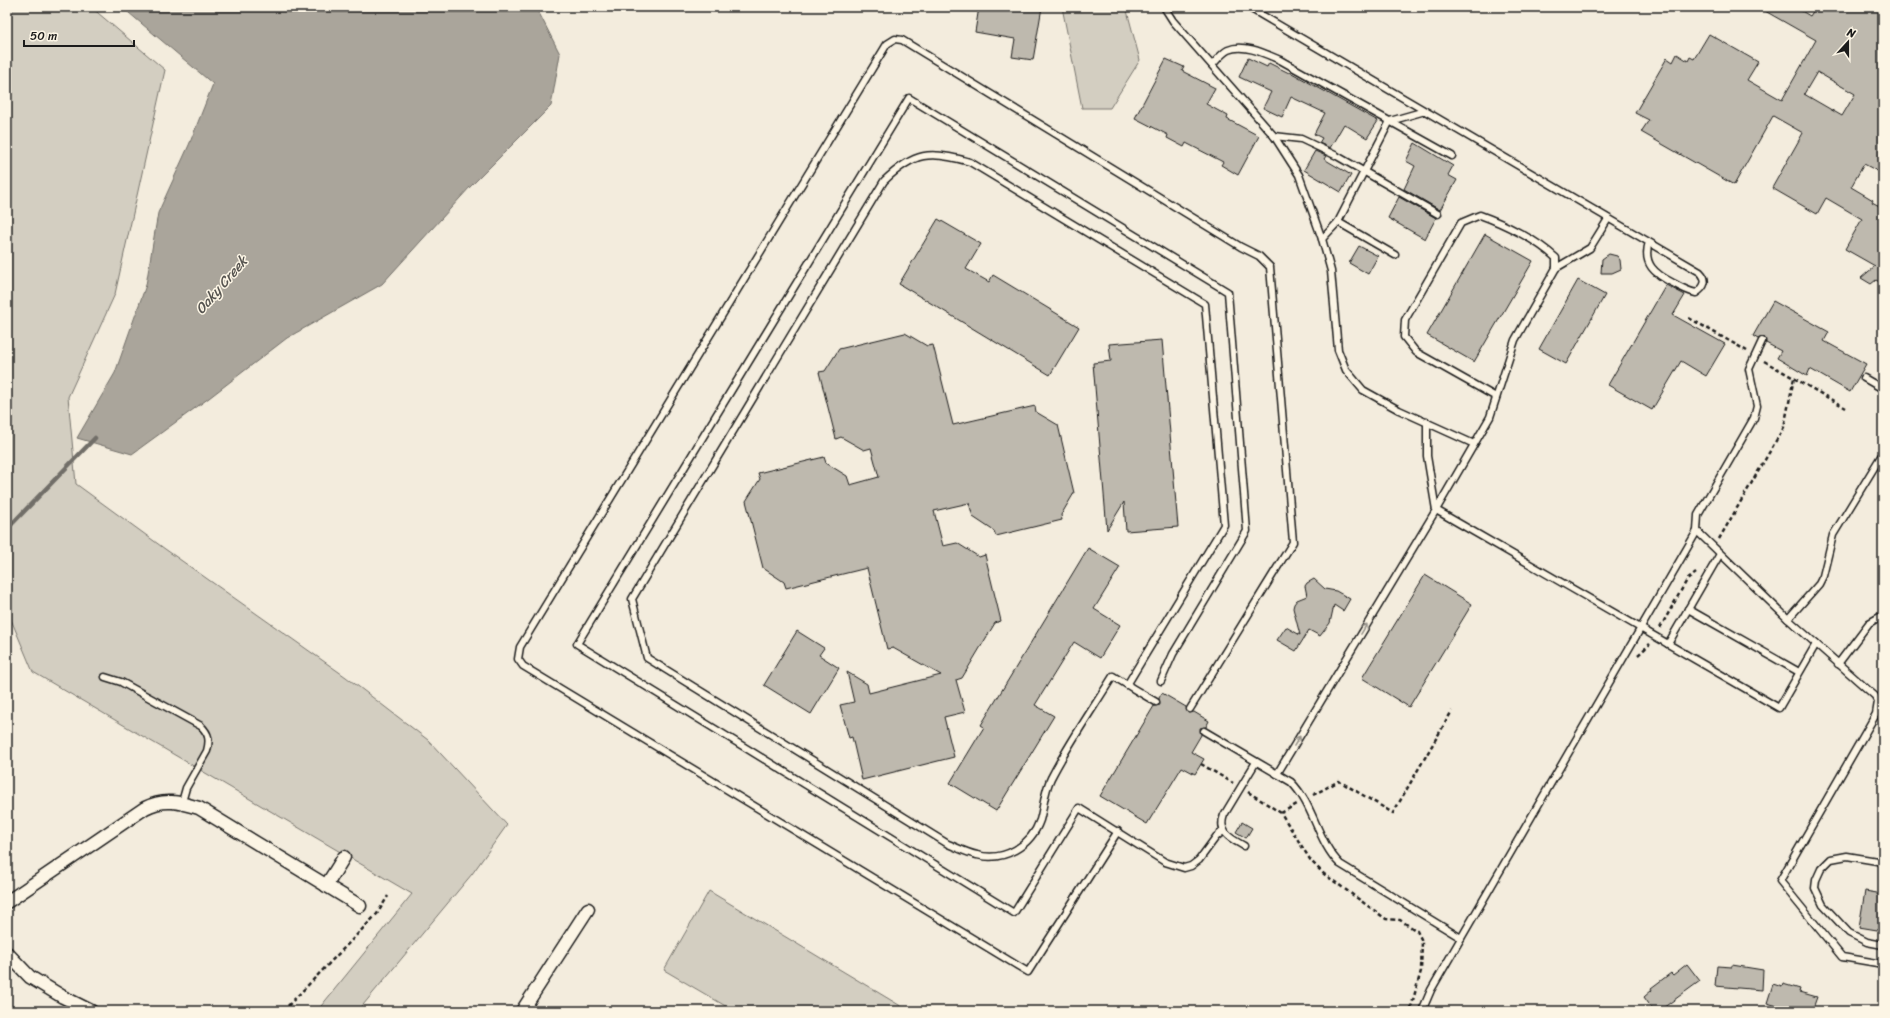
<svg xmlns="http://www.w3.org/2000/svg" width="1890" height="1018" font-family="Sriracha,sans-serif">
  <rect width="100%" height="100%" fill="#f3ecdd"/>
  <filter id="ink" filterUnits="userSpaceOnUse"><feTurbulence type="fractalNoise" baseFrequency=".025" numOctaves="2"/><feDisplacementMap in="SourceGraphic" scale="8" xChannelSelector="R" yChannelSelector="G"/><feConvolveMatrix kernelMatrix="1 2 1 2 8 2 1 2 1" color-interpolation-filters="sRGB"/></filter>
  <g filter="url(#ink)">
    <g fill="#d3cec1" stroke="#78756e">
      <path d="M7 7H91L165 70 115 294 68 397 76 484 165 549 346 677 428 740 507 825 472 874 358 1011H317L412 894 33 672 7 610Z"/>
      <path d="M1062 7H1126L1140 60 1110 108H1082Z"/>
      <path d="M709 891 909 1011H734L664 970Z"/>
    </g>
    <path fill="#aaa59b" stroke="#716e68" d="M122 7H536L560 54 551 106 470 187 382 284 287 338 209 398 132 454 77 438 115 373 146 285 158 213 189 145 213 84Z"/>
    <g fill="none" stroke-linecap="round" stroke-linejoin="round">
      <path stroke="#716e68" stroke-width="4.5" d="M7 529 95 438"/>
    </g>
    <g fill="#beb9ae" stroke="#1c1c1c" fill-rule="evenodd">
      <path d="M979 7H1042L1033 60 1012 57 1015 39 975 32Z"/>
      <path d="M1758 7H1795L1810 16 1816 7H1876L1883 11V174L1864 164 1851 187 1873 200 1872 202 1883 208V284L1876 280 1871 284 1861 278 1875 266 1845 249 1862 219 1826 198 1817 214 1772 188 1803 133 1773 116 1734 185 1641 132 1649 120 1635 113 1667 58 1673 62 1677 54 1688 61 1690 57 1694 59 1709 34 1758 62 1747 80 1782 100 1816 40ZM1817 72 1855 94 1842 116 1804 94Z"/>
      <path d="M1248 58 1267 67 1269 63 1289 73 1290 72 1378 121 1367 138 1344 124 1330 148 1319 143 1322 138 1314 134 1325 113 1291 97 1282 117 1263 108 1271 92 1239 77Z"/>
      <path d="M1166 59 1184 67 1182 71 1215 88 1206 104 1228 116 1227 119 1259 136 1238 175 1221 165 1223 162 1186 143 1184 147 1167 138 1168 135 1135 118Z"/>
      <path d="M1415 143 1453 166 1448 175 1457 180 1440 210 1404 189 1415 166 1406 161Z"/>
      <path d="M1315 151 1326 156 1324 159 1351 175 1341 192 1304 170Z"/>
      <path d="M1399 197 1436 218 1425 239 1388 218Z"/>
      <path d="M938 219 981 244 966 269 989 282 993 275 1079 327 1050 375 899 284Z"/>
      <path d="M1485 234 1533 261 1474 362 1427 335Z"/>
      <path d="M1359 246 1378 256 1368 274 1349 263Z"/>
      <path d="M1609 254 1617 256 1620 260 1621 269 1612 273H1601L1602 259Z"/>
      <path d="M1578 280 1605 295 1566 364 1539 349Z"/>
      <path d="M1666 285 1685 295 1673 315 1725 344 1706 376 1681 361 1652 410 1608 385Z"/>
      <path d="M1773 301 1829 332 1824 341 1866 364 1850 392 1810 369 1807 376 1777 358 1781 351 1766 343 1764 337 1758 339 1753 336Z"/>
      <path d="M905 333 927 346 933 345 953 425 1035 406 1036 412 1058 425 1074 493 1061 515 1062 520 996 536 994 531 973 517 969 503 934 511 943 546 957 543 979 557 985 555 1001 621 995 623 962 678 956 680 965 712 944 717 954 757 862 780 852 737 849 738 840 705 854 702 847 672 867 684 869 693 941 675 893 648 887 649 867 568 786 588 784 582 763 568 746 501 760 479 758 473 824 457 826 463 847 476 850 485 879 477 871 448 864 450 841 437 836 439 819 372 825 371 839 349Z"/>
      <path d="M1162 340 1178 527 1126 531 1124 502 1107 530 1093 363 1111 361 1109 344Z"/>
      <path d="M1088 548 1120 567 1094 609 1120 625 1100 658 1074 642 1035 705 1054 716 996 811 950 783 984 727 981 725Z"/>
      <path d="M1425 575 1472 604 1409 707 1362 678Z"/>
      <path d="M1314 579 1325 589 1336 591 1350 599 1343 611 1334 605 1330 623 1320 636 1309 630 1296 651 1277 640 1286 627 1300 635 1293 608 1294 604 1297 600 1307 596 1305 586 1307 583Z"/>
      <path d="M797 631 824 648 819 655 839 668 811 714 764 685Z"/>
      <path d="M1162 693 1186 707 1188 713 1194 712 1209 721 1206 727 1200 728 1201 735 1191 752 1204 759 1195 774 1182 767 1147 824 1100 796 1154 706 1160 705 1159 698Z"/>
      <path d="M1242 822 1252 828 1246 838 1236 832Z"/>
      <path d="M1865 891 1883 894V931L1859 927Z"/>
      <path d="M1687 964 1700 981 1659 1011H1654L1644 997 1652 990 1651 988 1671 973 1673 975Z"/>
      <path d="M1732 965 1763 970 1762 990 1715 986 1717 966 1732 967Z"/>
      <path d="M1773 984 1782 987 1783 984 1800 989 1799 992 1817 997 1812 1011H1795L1767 1003Z"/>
    </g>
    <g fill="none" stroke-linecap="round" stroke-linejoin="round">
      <defs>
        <g id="service">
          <path d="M1164 7 1173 21 1274 136 1299 175 1322 239 1331 271 1338 350 1346 370 1363 390 1399 410 1474 444"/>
          <path d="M1248 7 1700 272C1708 280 1705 287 1696 293 1687 291 1680 287 1673 283 1655 274 1642 264 1649 242"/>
          <path d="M1212 65C1217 60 1222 53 1228 50 1244 43 1266 54 1280 60L1452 156"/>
          <path d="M1274 136 1301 139 1337 156 1438 214"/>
          <path d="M1338 222 1395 255"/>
          <path d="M1322 239 1338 222 1390 121 1425 111"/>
          <path d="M1864 378 1883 389"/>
          <path d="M1496 397 1416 352 1404 337 1405 320 1461 223 1480 215C1505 224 1537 240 1556 258V268"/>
          <path d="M1427 422V456L1436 510 1779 708 1816 644"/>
          <path d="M1697 531 1788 619 1875 696 1878 702 1876 714 1780 881 1842 957 1883 964"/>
          <path d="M1688 609 1799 672"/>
          <path d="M1788 619 1819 584 1823 576 1833 535 1883 453"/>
          <path d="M1668 644 1720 554"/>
          <path d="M1838 664 1869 623 1883 615"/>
          <path d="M105 677 121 682 201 726C209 734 210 740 207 751L186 788 182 802"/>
          <path d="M1161 681 1173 654 1247 531 1228 292 909 98 577 644 1014 913 1079 808 1165 862 1184 868 1191 866 1199 860 1216 837 1223 831"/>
          <path d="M1127 685 1224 525 1205 304 970 162C930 150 914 152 884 181L632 599 647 658 948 844C958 848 967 853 977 855 1004 862 1031 846 1040 820 1044 806 1044 792 1051 778 1069 743 1092 710 1113 676 1127 685 1142 694 1156 702"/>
          <path d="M1204 731 1291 782C1314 805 1317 841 1340 864L1461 938"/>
          <path d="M1277 774 1436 510 1490 417 1515 340 1556 268 1590 248 1608 219"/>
          <path d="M1118 831 1028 972 523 666 518 659 520 647 887 44 895 39 902 40 1241 247 1259 256 1270 267 1293 542 1190 709"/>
          <path d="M1244 846C1232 839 1217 833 1224 815L1256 762"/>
          <path d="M1883 862 1847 856 1831 859 1821 869 1816 880 1815 888 1823 905 1849 933 1867 942 1883 945"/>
          <path d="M1422 1011 1431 990 1697 531 1698 515 1754 418 1757 406 1749 369 1762 341"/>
        </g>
        <g id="minor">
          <path d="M326 886 344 857"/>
          <path d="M7 902 145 808C164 798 179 802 199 808L360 906"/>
          <path d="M7 953 30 977 63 997 91 1011"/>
          <path d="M522 1011 588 909"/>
        </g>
      </defs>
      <use href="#service" stroke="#1c1c1c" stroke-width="9"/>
      <use href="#minor" stroke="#1c1c1c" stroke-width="15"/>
      <g stroke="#1c1c1c" stroke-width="2.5" stroke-dasharray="4 3" stroke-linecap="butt">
        <path d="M1689 318 1747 351"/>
        <path d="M1764 361 1846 408"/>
        <path d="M1719 539 1784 427 1794 378"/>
        <path d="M1660 628 1687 580 1696 573"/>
        <path d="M1638 655 1650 644"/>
        <path d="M1201 764 1233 783"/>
        <path d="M1248 792 1281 813 1311 861 1324 874 1386 919 1400 920 1417 931 1422 941 1421 971 1410 1011"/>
        <path d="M1313 795 1339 781 1393 813 1452 711"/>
        <path d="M1281 813 1297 804"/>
        <path d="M283 1011 377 914 388 896"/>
      </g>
      <use href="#service" stroke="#fcf5e5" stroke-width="6"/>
      <use href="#minor" stroke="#fcf5e5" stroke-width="12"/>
    </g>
    <defs><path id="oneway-shaft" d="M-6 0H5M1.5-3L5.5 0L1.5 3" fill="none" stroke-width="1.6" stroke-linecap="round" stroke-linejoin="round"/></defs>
    <g stroke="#97938b">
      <use href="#oneway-shaft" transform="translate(1364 629) rotate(-59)"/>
      <use href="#oneway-shaft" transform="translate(1297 741) rotate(-59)"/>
    </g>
  </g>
  <g text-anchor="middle" stroke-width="3" stroke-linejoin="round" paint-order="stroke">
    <g font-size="14" font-style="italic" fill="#55534f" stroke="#fcf5e5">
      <text transform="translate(221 285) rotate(-49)" y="5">Oaky Creek</text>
    </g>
  </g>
  <rect width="1890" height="1018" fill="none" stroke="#fcf5e5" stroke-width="24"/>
  <rect x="12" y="12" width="1866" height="994" fill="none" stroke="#1c1c1c" stroke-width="1.5" filter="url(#ink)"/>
  <g transform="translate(1848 42) rotate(21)" stroke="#fcf5e5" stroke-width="3" paint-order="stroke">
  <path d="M0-3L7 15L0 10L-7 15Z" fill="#1c1c1c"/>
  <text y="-6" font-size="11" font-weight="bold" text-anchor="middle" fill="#1c1c1c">N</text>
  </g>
  <path d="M24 40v6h110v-6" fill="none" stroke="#1c1c1c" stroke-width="2"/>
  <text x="30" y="40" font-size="12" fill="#1c1c1c" stroke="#fcf5e5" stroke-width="3" paint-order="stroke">50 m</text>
</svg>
